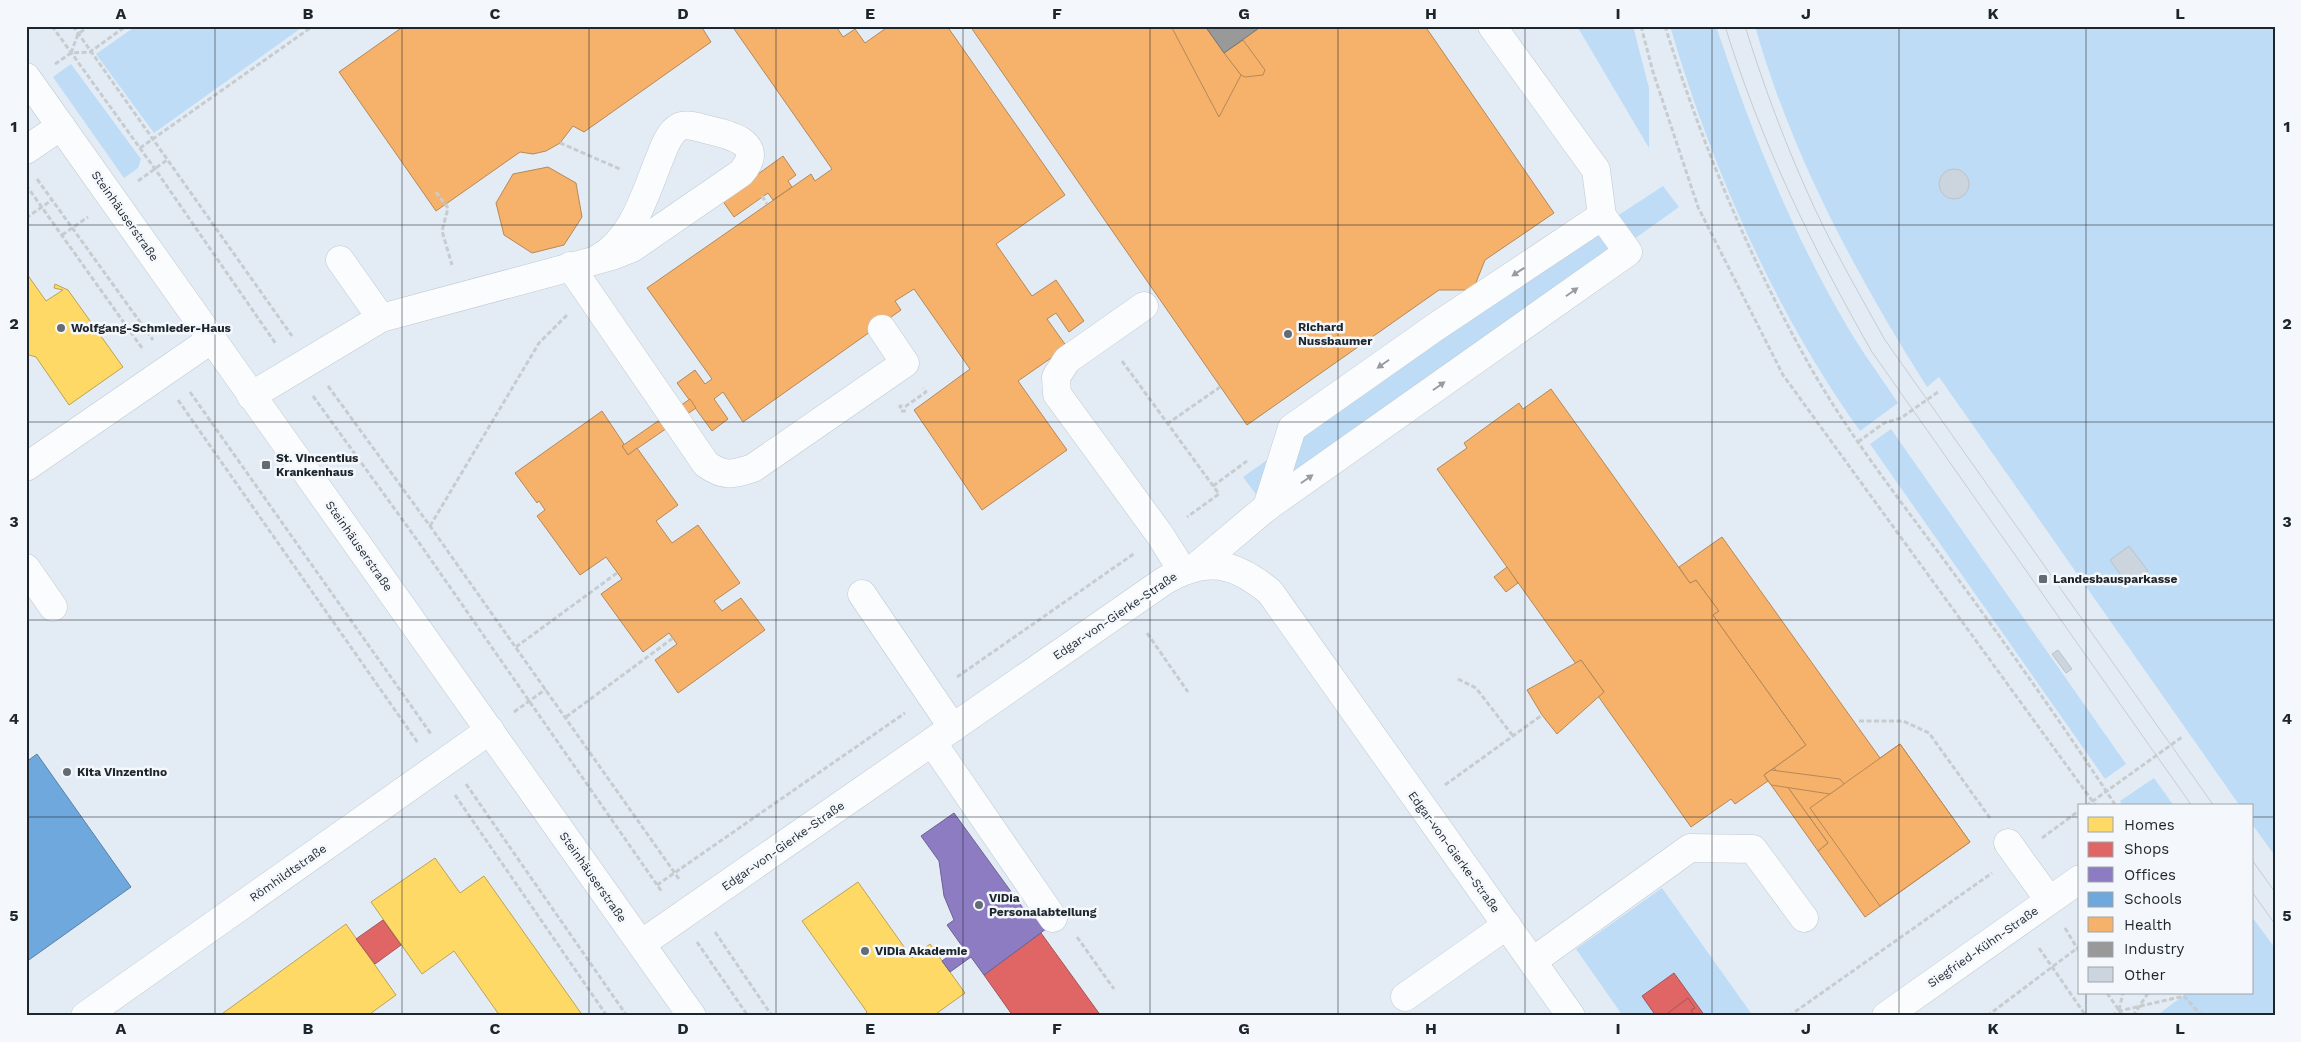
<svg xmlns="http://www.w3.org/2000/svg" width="2301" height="1042" font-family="'Work Sans',sans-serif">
  <rect width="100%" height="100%" fill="#e3ecf5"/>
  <g fill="#bedcf6">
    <path d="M136 26H304L154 133 96 54Z"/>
    <path d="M1577 26H1633L1649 88V148Z"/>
    <path d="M1670 26H1716C1750 128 1790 228 1844 321 1860 349 1880 376 1898 403L1860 431C1774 310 1712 169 1670 26Z"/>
    <path d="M1755 26H2275V856L2252 824V806H2240L1939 377 1927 387C1856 275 1791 154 1755 26Z"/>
    <path d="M71 64 141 159 138 168 124 178 53 77Z"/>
    <path d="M1663 186 1679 207 1263 504 1243 477 1541 266Z"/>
    <path d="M1891 429 2126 764 2105 779 1870 444Z"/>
    <path d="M2154 778 2174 806H2123L2120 801Z"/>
    <path d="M1662 888 1753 1016H1623L1576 949Z"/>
    <path d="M2252 917 2275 948V1016H2156L2187 993H2252Z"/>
  </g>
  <g fill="#ffd966" stroke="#bca355">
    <path d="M27 274 46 301 63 290 54 288 55 284 68 290 123 367 69 405 36 357 26 354Z"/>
    <path d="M435 858 460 893 484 876 583 1016H500L454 951 422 974 371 902Z"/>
    <path d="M858 882 912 958 930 944 965 993 933 1016H863L867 1012 802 921Z"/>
    <path d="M346 924 396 995 367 1016H219Z"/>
  </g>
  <g fill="#e06666" stroke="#a65355">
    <path d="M383 920 401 945 375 964 356 939Z"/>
    <path d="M1041 933 1101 1016H1013L984 975Z"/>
    <path d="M1674 973 1705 1016H1656L1642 996Z"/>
    <path d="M1688 998 1695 1008 1691 1010 1694 1016H1664Z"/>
  </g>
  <path fill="#8e7cc3" stroke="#6c6296" d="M954 813 1028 915 1037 908 1050 926 984 975 971 957 950 972 942 961 962 946 947 925 954 920 944 896 939 861 921 836Z"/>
  <path fill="#6fa8dc" stroke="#5781a8" d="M37 754 131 887 26 962V762Z"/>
  <g fill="#f6b26b" stroke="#b58858">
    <path d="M404 26H701L711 42 584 132 573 126 560 143 546 151 533 154 520 152 436 211 339 72Z"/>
    <path d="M732 26H836L843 37 855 29 865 43 889 26H947L1065 195 996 244 1032 296 1056 280 1084 321 1069 332 1056 313 1047 319 1067 347 1018 381 1067 450 982 510 914 410 970 369 914 289 895 301 901 310 743 422 723 392 714 399 728 419 712 431 677 383 695 370 705 384 712 379 647 288 811 174 815 181 832 169Z"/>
    <path d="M970 26H1425L1554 213 1485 260 1473 290H1439L1247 425Z"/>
    <path d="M1171 26H1205L1241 75 1219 117Z"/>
    <path d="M1243 40 1265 70 1263 75 1245 77 1241 75 1224 53Z"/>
    <path d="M783 156 796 175 788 181 792 187 773 200 768 193 734 217 722 200Z"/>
    <path d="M548 167 576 183 582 217 564 245 532 253 504 235 496 203 513 174Z"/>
    <path d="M1551 389 1690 583 1696 580 1719 611 1713 615 1806 745 1764 775 1768 781 1735 804 1731 799 1691 827 1598 696 1604 692 1581 660 1576 664 1437 469 1467 448 1464 443 1519 403 1523 409Z"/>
    <path d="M690 399 696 408 628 455 622 446Z"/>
    <path d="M602 411 624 444 622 446 628 455 637 448 678 505 656 521 672 543 698 525 740 583 714 601 722 611 741 598 765 630 678 693 655 660 677 644 669 633 643 652 601 594 622 579 606 557 580 575 537 516 545 510 539 501 537 503 515 473Z"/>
    <path d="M1722 537 1880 758 1900 744 1970 842 1865 917 1818 851 1828 843 1774 768 1806 745 1713 615 1719 611 1696 580 1690 583 1679 567Z"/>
    <path d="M1507 567 1518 583 1506 592 1494 577Z"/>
    <path d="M1581 660 1604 692 1557 734 1542 715 1527 690Z"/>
    <path d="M1900 744 1970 842 1880 906 1810 808Z"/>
    <path d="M1774 768 1828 843 1818 851 1764 775Z"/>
    <path d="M1771 770 1840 779 1844 784 1830 794 1771 785 1764 775Z"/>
  </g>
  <path fill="#999" stroke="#747679" d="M1205 26H1262L1224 53Z"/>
  <g fill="#ccd5dd" stroke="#bac2c9">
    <circle cx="1954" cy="184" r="15"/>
    <path d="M2129 546 2148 571 2128 585 2110 560Z"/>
    <path d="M2058 650 2072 669 2066 673 2052 654Z"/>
  </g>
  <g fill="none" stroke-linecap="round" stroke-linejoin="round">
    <defs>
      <g id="minor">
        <path d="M26 77 692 1016"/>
        <path d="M26 150 61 126"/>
        <path d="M340 260 381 318"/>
        <path d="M570 266 706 464C724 477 732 475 753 468L905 363 882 329"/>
        <path d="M1144 306 1067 360 1056 377 1057 394 1160 535 1182 570"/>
        <path d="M251 396 381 318 612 256 632 248 741 173C767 144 731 135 709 130 700 128 687 123 679 127 669 132 663 150 659 160 645 194 633 239 599 258"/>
        <path d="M26 467 212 339"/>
        <path d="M1267 507 1292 428 1437 326 1602 216"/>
        <path d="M1198 565 1267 507 1628 252 1602 216 1596 170 1492 26"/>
        <path d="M26 568 53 607"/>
        <path d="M862 594 953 728"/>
        <path d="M932 742 1053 918"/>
        <path d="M2008 843 2049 900"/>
        <path d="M641 944 1164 581C1206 556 1234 562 1270 592L1571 1016"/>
        <path d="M1533 961 1690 848 1753 849 1804 918"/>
        <path d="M1405 997 1507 925"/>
        <path d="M85 1016 490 730"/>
        <path d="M1886 1016 2080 879"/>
      </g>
    </defs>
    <use href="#minor" stroke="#c1c9d1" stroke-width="29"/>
    <g stroke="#c7cccf" stroke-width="3" stroke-dasharray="5 2.5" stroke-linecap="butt">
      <path d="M52 26 155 169 276 344"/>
      <path d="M73 26 292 336"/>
      <path d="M1641 26 1653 72 1698 207 1783 375 2096 806"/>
      <path d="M1665 26C1702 144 1747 253 1807 361 1846 431 1896 495 1944 560 2003 640 2061 722 2116 806"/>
      <path d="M71 53 78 34 89 26"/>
      <path d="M55 64 71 53 90 52 126 26"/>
      <path d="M560 143 622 170"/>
      <path d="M140 148 313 26"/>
      <path d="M37 179 153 340"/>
      <path d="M138 181 167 160"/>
      <path d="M26 185 142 348"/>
      <path d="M436 192 448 208 442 231 452 265"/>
      <path d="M762 196 767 204"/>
      <path d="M26 218 52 200"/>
      <path d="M62 235 88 217"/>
      <path d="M1122 361 1219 494 1187 517"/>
      <path d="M328 386 430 526 679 879"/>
      <path d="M190 392 431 734"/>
      <path d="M313 396 420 544 662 892"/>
      <path d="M178 400 418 743"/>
      <path d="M906 411H901L900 406H906L926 392 923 388"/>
      <path d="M1167 424 1220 387"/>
      <path d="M1858 442 1884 423 1901 418 1938 392"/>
      <path d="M1213 486 1247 461"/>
      <path d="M430 526 539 343 567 315"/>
      <path d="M1147 633 1188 692"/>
      <path d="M516 647 617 573"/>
      <path d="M957 677 1135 553"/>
      <path d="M1458 679 1476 688 1513 736"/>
      <path d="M514 712 546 689"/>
      <path d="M566 717 673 638"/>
      <path d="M1859 721H1903L1929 733 1990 818"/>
      <path d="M466 784 627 1016"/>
      <path d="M1445 785 1542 715"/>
      <path d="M455 795 607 1016"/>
      <path d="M2086 806 2182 737"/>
      <path d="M2042 838 2080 810"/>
      <path d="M657 885 905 713"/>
      <path d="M2065 928 2080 953"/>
      <path d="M715 932 772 1016"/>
      <path d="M1077 937 1114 989"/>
      <path d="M697 942 748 1016"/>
      <path d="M2039 948 2086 1016"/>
      <path d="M2107 993 2123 1016"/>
      <path d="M2119 1010 2123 993"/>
      <path d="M1789 1016 1992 873"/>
      <path d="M1987 1016 2080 946"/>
      <path d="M2112 1016 2119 1011 2184 996 2202 1016"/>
      <path d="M2133 1016 2148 993"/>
    </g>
    <use href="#minor" stroke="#fbfcfe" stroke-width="28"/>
    <g stroke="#c9cbcd" stroke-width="1">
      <path d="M1725 26C1761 142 1812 247 1872 352L2192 806"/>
      <path d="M1745 26C1762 81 1782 135 1805 187 1828 240 1857 290 1885 340L2214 806"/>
      <path d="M2252 860 2275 892"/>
      <path d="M2252 892 2275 924"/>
    </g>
  </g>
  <defs><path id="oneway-solid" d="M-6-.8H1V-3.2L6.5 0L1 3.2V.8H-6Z" transform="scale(1.25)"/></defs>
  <g fill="#989ca0">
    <use href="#oneway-solid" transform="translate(1518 272) rotate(146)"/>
    <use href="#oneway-solid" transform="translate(1572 292) rotate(-35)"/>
    <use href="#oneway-solid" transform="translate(1383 364) rotate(145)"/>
    <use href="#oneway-solid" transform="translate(1439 386) rotate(-35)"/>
    <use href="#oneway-solid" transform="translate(1307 479) rotate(-35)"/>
  </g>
  <path fill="none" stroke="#1e262d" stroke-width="1" stroke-opacity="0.55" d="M215 26V1016M402 26V1016M589 26V1016M776 26V1016M963 26V1016M1150 26V1016M1338 26V1016M1525 26V1016M1712 26V1016M1899 26V1016M2086 26V806M26 225H2275M26 422H2275M26 620H2275M26 817H2080M2252 817H2275M2086 993V1016"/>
  <g fill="#636b73" stroke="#f4f8fc" stroke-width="2">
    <circle cx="61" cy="328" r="5"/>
    <circle cx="1288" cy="334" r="5"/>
    <rect x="261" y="460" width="10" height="10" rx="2.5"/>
    <rect x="2038" y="574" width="10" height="10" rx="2.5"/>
    <circle cx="67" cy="772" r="5"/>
    <circle cx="979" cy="905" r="5"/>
    <circle cx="865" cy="951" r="5"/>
  </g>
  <g text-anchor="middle" stroke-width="5" stroke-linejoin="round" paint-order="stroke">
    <g font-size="12" fill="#1e262d" stroke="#f4f8fc">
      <text transform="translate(125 216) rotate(55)" y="4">Steinhäuserstraße</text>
      <text transform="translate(359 546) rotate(55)" y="4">Steinhäuserstraße</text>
      <text transform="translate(1115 616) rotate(-34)" y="4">Edgar-von-Gierke-Straße</text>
      <text transform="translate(783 846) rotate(-35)" y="4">Edgar-von-Gierke-Straße</text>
      <text transform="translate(1454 852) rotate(54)" y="4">Edgar-von-Gierke-Straße</text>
      <text transform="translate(288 873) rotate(-35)" y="4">Römhildtstraße</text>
      <text transform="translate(593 877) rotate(55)" y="4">Steinhäuserstraße</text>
      <text transform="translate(1983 947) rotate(-35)" y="4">Siegfried-Kühn-Straße</text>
    </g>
    <g font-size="12" font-weight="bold" fill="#1e262d" stroke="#f4f8fc" text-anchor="start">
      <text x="1298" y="331">Richard<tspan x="1298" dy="14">Nussbaumer</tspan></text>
      <text x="71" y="332">Wolfgang-Schmieder-Haus</text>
      <text x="276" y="462">St. Vincentius<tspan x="276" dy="14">Krankenhaus</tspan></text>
      <text x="2053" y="583">Landesbausparkasse</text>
      <text x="77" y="776">Kita Vinzentino</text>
      <text x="989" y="902">ViDia<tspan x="989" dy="14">Personalabteilung</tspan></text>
      <text x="875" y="955">ViDia Akademie</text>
    </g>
  </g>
  <rect width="2301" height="1042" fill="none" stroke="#f4f8fc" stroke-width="55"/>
  <rect x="2078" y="804" width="175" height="190" fill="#f4f8fc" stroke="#9ea4a9"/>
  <rect x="2088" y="817" width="25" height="15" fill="#ffd966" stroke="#9ea4a9"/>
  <text x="2124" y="830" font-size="15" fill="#1e262d">Homes</text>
  <rect x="2088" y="842" width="25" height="15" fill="#e06666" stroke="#9ea4a9"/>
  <text x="2124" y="854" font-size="15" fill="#1e262d">Shops</text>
  <rect x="2088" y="867" width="25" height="15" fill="#8e7cc3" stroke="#9ea4a9"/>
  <text x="2124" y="880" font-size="15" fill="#1e262d">Offices</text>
  <rect x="2088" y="892" width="25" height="15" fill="#6fa8dc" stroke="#9ea4a9"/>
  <text x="2124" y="904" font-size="15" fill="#1e262d">Schools</text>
  <rect x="2088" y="917" width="25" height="15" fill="#f6b26b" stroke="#9ea4a9"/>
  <text x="2124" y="930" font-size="15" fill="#1e262d">Health</text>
  <rect x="2088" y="942" width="25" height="15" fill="#999999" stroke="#9ea4a9"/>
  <text x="2124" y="954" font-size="15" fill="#1e262d">Industry</text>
  <rect x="2088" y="967" width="25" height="15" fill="#ccd5dd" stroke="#9ea4a9"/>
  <text x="2124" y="980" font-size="15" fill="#1e262d">Other</text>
  <rect x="28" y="28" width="2246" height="986" fill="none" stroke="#1e262d" stroke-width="2"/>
  <g font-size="16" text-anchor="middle" font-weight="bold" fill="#1e262d">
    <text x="121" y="19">A</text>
    <text x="308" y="19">B</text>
    <text x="495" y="19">C</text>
    <text x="683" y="19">D</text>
    <text x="870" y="19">E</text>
    <text x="1057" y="19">F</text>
    <text x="1244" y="19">G</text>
    <text x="1431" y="19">H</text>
    <text x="1618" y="19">I</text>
    <text x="1806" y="19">J</text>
    <text x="1993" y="19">K</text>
    <text x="2180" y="19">L</text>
    <text x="14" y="132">1</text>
    <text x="2287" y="132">1</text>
    <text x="14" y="329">2</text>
    <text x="2287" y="329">2</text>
    <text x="14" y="527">3</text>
    <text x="2287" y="527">3</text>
    <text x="14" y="724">4</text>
    <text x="2287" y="724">4</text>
    <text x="14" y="921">5</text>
    <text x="2287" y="921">5</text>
    <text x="121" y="1034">A</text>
    <text x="308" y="1034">B</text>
    <text x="495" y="1034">C</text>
    <text x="683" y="1034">D</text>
    <text x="870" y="1034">E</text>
    <text x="1057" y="1034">F</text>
    <text x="1244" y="1034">G</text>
    <text x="1431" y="1034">H</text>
    <text x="1618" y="1034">I</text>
    <text x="1806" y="1034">J</text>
    <text x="1993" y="1034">K</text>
    <text x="2180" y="1034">L</text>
  </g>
</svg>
